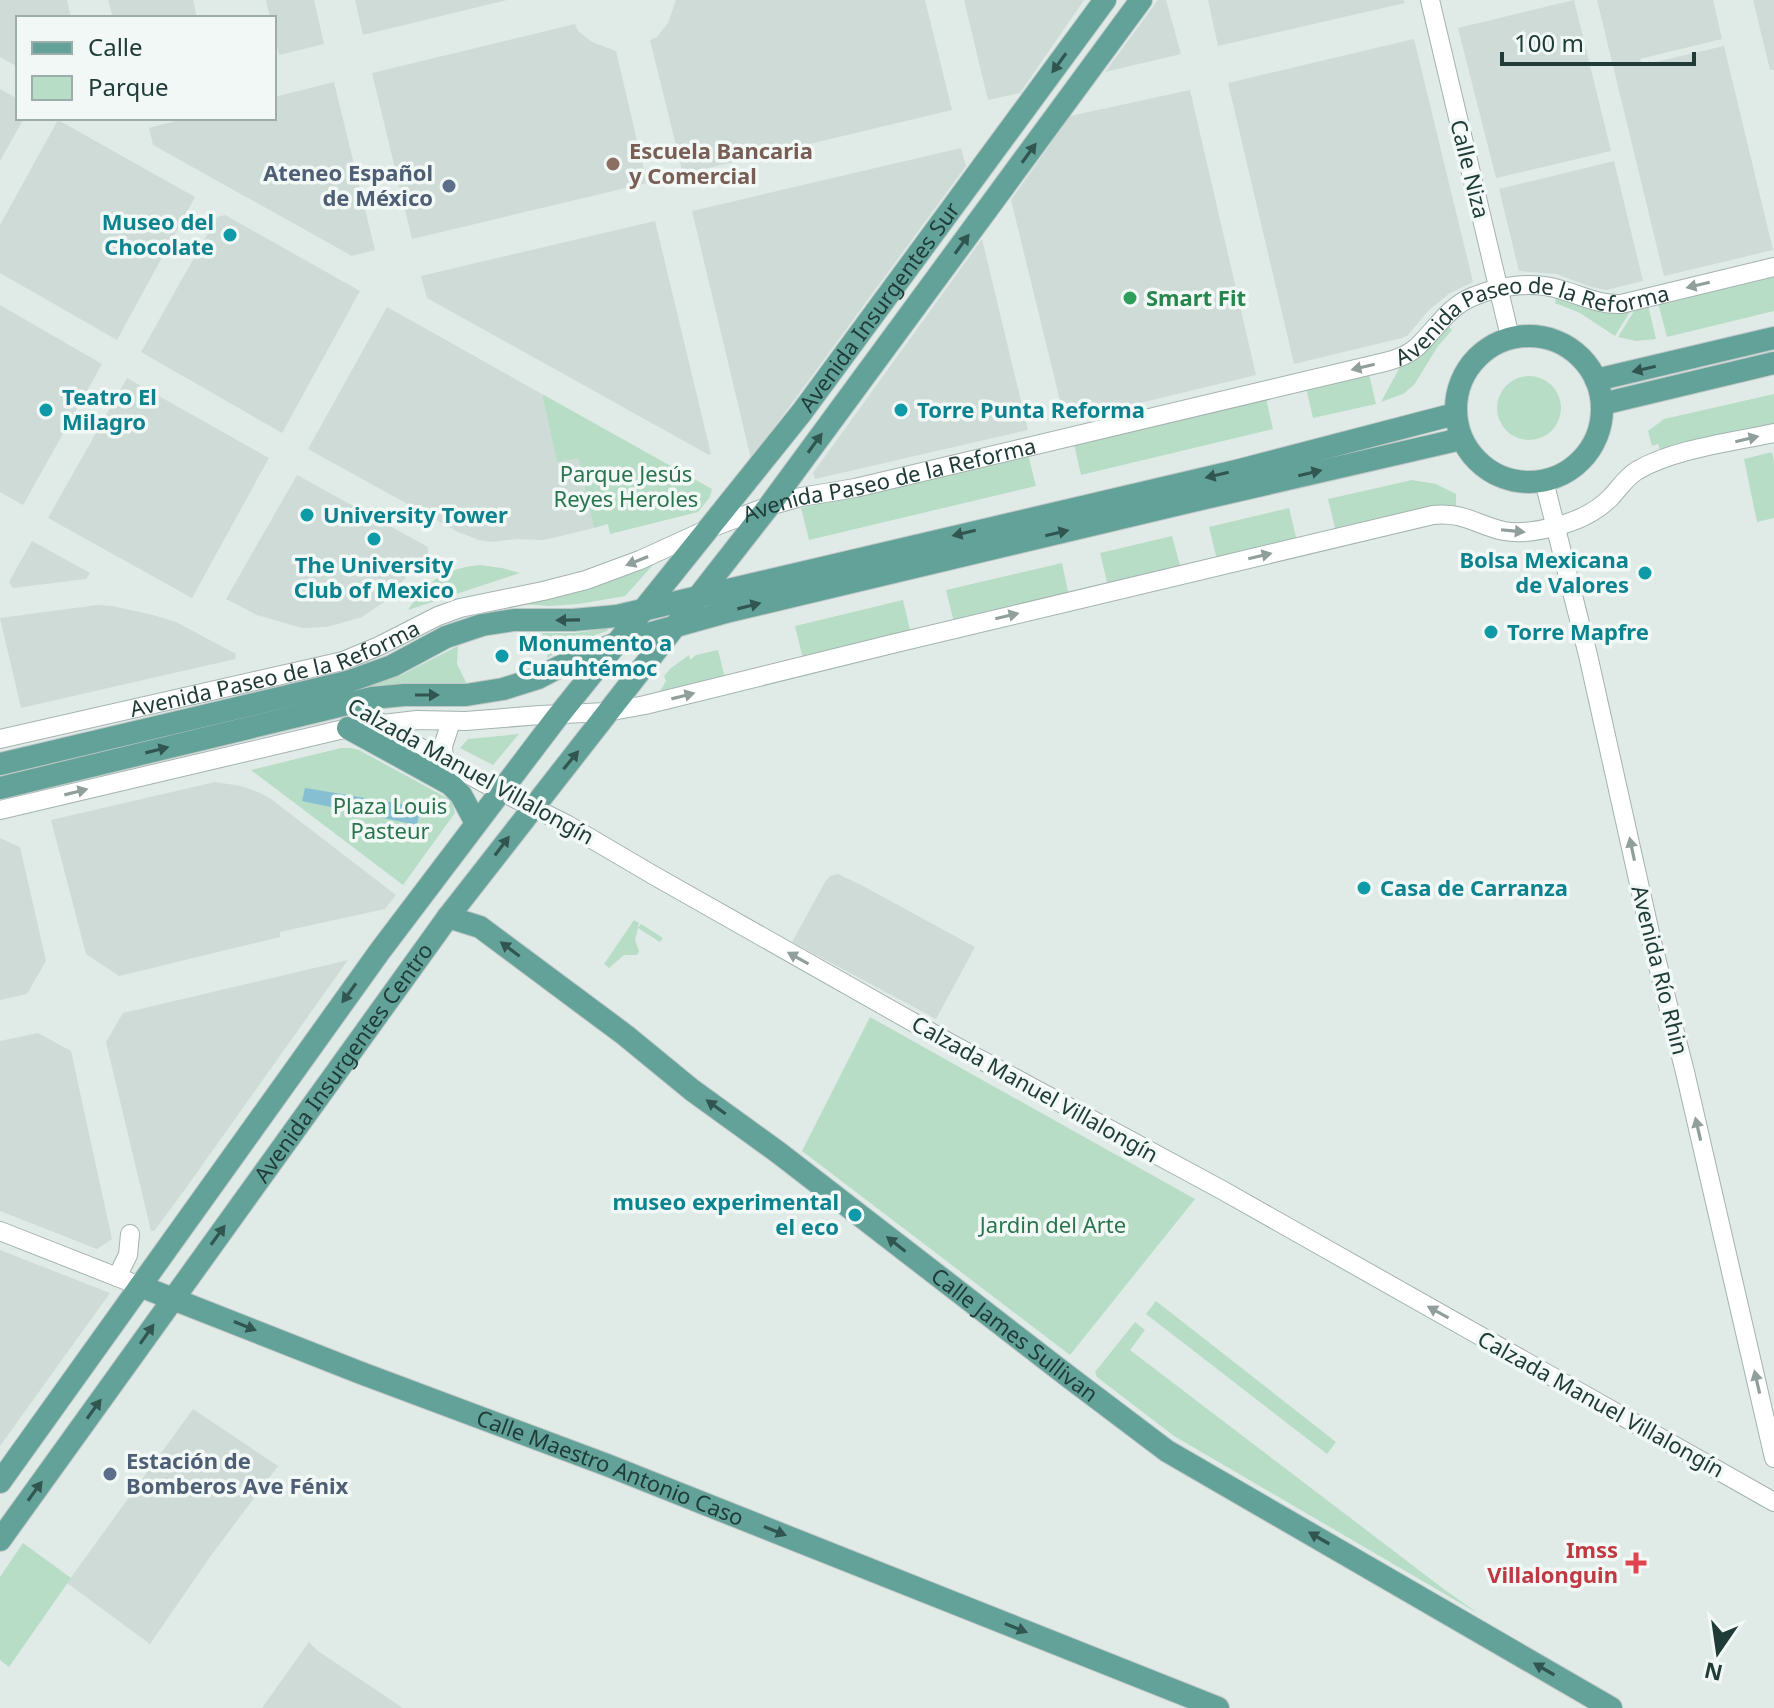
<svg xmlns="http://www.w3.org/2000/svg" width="1774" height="1708" font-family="'Noto Sans',sans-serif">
  <rect width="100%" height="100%" fill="#e0ebe8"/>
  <g fill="#cedbd7">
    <path d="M0 0H67L71 18H18V67L0 57Z"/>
    <path d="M108 0H193L197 18H113Z"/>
    <path d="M266 0H314L324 44 279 55 274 34V18H270Z"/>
    <path d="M355 0H507L363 35Z"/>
    <path d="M676 0H925L952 110 683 174 650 40 657 37 668 23Z"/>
    <path d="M964 0H1084L1020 93 988 100Z"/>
    <path d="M1158 0H1166L1181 54 1105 72Z"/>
    <path d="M1208 0H1404L1405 3 1218 46Z"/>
    <path d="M1574 0 1611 151 1496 178 1458 28Z"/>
    <path d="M1597 0H1713L1722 39 1640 59 1642 65 1724 46 1773 250 1664 276Z"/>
    <path d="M1753 0H1774V70H1770Z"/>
    <path d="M575 24 578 31 592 42 616 51 647 183 412 239 372 73Z"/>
    <path d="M1414 39 1473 282 1450 293 1429 310 1407 336 1402 338 1294 364 1228 83Z"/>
    <path d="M334 82 375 250 352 256 153 145 149 128 187 118H274V97Z"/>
    <path d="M0 89 18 99V118H24L0 161Z"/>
    <path d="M1190 90 1256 375 1065 421 1011 200 1070 116Z"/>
    <path d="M58 120 195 197 117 340 0 273V225Z"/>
    <path d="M961 148 966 166 751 459 692 211Z"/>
    <path d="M1614 161 1643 281 1606 290 1591 287 1556 274 1519 271 1499 189Z"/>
    <path d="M225 215 360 291 282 433 141 352 217 217Z"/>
    <path d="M655 221 711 454 709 455 427 298 421 276Z"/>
    <path d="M982 239 1028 430 815 479 813 473Z"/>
    <path d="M0 305 102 364 23 505 0 492Z"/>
    <path d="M387 307 542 394 557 461 578 457 594 528 544 540 517 539 491 542 479 540 458 532 308 449Z"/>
    <path d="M127 378 269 458 192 598 48 518Z"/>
    <path d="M297 475 428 547V557L412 570 387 600 362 617 327 627 302 628 257 615 226 599Z"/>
    <path d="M32 541 90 573 86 579 13 588 9 582Z"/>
    <path d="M97 605 112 606 153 615 176 622 236 654 235 659 21 708 0 618Z"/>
    <path d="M215 782 241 786 258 792 271 799 396 895 385 909 280 932V937L119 976 86 954 51 820Z"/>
    <path d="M0 838 20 847 46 961 27 994 0 1000Z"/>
    <path d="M838 874 863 886 975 947 936 1019 792 942 825 882 830 876Z"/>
    <path d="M348 960 181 1195 154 1231H151L106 1042 123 1013Z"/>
    <path d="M38 1033 71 1051 112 1239 97 1249 0 1211V1041Z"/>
    <path d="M0 1250 110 1293 0 1446Z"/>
    <path d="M193 1409 278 1466 210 1557 150 1644 67 1583Z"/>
    <path d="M309 1642 318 1651 403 1708H262Z"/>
  </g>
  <g fill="#b8ddc6">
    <path d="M1774 275V311L1667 337 1658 303Z"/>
    <path d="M1556 296C1585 305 1599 317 1631 310L1615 336 1580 313 1555 303Z"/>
    <path d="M1648 305 1656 339 1636 341 1618 337 1636 308Z"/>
    <path d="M1448 325 1452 330 1438 346 1414 385 1403 394 1381 402 1401 365Z"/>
    <path d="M1369 374 1376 404 1313 418 1306 388Z"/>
    <circle cx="1529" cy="408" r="32"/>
    <path d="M542 394 712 489 710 497 698 512 610 534 608 524 594 528 578 458 557 462Z"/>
    <path d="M1774 394V426L1660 451 1658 444 1652 446 1648 431 1664 419Z"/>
    <path d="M1266 398 1273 429 1081 475 1074 444Z"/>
    <path d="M1772 452 1774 461V518L1757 522 1744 459Z"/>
    <path d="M1028 454 1036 486 809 540 801 508Z"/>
    <path d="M1412 480 1436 484 1456 494V506H1442L1336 532 1328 499Z"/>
    <path d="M1289 508 1297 541 1217 560 1209 527Z"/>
    <path d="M1172 536 1181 569 1108 586 1100 553Z"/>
    <path d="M663 554 625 596 579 604 549 606 522 604Z"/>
    <path d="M1062 563 1069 596 954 623 946 590Z"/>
    <path d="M480 565 502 568 520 573 408 610C428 580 444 569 480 565Z"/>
    <path d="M903 600 911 634 803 659 795 626Z"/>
    <path d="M609 628 607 631 576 642 547 658 548 649 542 633H575Z"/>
    <path d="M458 646 457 664 467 684H393L351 693 350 691 401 675Z"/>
    <path d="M718 650 725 678 659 693 666 681 664 676 671 668 689 655 690 660 696 655Z"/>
    <path d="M519 734 493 765 460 748 468 739Z"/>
    <path d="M341 748H351L359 750 449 799 452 802 455 813 403 885 251 770Z"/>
    <path d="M634 920 639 923 637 928 641 924 663 938 660 942 638 928 635 940 639 951 637 955H624L609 968 604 964Z"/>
    <path d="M870 1017 1195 1199 1070 1355 802 1151Z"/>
    <path d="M1156 1301 1336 1442 1327 1454 1146 1314Z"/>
    <path d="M1135 1322 1145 1330 1130 1350 1445 1590 1479 1614 1174 1436 1097 1377 1095 1372Z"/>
    <path d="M23 1543 71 1578 9 1667 0 1660V1577Z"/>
  </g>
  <path fill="#86bed2" d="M305 788 420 807 417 825 302 801Z"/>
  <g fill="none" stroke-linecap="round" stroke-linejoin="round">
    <defs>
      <g id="minor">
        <path d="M1430 0 1510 337"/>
        <path d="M1544 481 1588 655 1652 942 1685 1072 1774 1458"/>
        <path d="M343 699 414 744 482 782 568 825 653 875 948 1042 1222 1190 1774 1502"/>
        <path id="s1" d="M0 739 343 661 379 646 438 616 460 608 543 591 586 580 640 560 708 529 769 506 801 497 855 488 1385 362C1397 359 1409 355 1418 346 1436 329 1448 307 1472 297 1500 285 1533 281 1562 290 1583 296 1599 305 1621 304L1774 267"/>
        <path d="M444 761 443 746 451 722"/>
        <path d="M0 810 348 728 417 720 466 721 540 715 607 712 645 705 896 643 1433 515C1465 512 1476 525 1504 531 1520 534 1538 531 1553 527 1575 522 1596 513 1612 496 1620 487 1627 476 1638 470 1674 449 1732 442 1774 433"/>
        <path d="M0 1231 140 1286"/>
        <path d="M117 1277 128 1255 130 1234"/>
      </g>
      <g id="major">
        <circle cx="1529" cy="409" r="73"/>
        <path d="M1596 380 1774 338"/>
        <path d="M1602 404 1774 363"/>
        <path d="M348 728 450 784 461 795 476 823"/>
        <path d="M0 764 347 682 392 666 446 637 482 625 514 620H573L617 616 1236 471 1455 414"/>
        <path d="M0 788 372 698 404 695H466L503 689 538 678 559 667 619 642 730 611 1188 502 1461 439"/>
        <path id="s2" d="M448 917 480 927 625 1035 692 1090 779 1153 1069 1377 1167 1451 1611 1708"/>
        <path id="s3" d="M140 1286 361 1373 607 1465 1218 1708"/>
        <path id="s4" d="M0 1482 380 951 555 720 802 412 1105 0"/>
        <path id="s5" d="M0 1540 448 917 769 506 1141 0"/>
      </g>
    </defs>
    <use href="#minor" stroke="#a3b3b0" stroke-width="20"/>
    <use href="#major" stroke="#c1c8c7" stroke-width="24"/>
    <use href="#minor" stroke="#fff" stroke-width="18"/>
    <use href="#major" stroke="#63a299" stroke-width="22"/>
  </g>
  <defs><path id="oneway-solid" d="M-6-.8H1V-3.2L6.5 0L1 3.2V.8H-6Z" transform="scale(2)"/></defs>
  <g fill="#315650">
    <use href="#oneway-solid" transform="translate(1059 63) rotate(126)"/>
    <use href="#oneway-solid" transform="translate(1029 153) rotate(-54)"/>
    <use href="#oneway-solid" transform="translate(962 244) rotate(-54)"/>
    <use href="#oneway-solid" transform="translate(1644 369) rotate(167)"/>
    <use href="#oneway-solid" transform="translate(815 443) rotate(-54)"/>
    <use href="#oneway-solid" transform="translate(1310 473) rotate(-13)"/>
    <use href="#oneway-solid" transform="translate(1217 475) rotate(167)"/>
    <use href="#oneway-solid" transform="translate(964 533) rotate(167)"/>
    <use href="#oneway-solid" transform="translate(1057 533) rotate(-13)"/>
    <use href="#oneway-solid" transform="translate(749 606) rotate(-14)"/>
    <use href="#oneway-solid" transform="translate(568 620) rotate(179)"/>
    <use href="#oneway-solid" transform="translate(427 695)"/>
    <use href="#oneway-solid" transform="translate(157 750) rotate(-14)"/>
    <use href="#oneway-solid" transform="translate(571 760) rotate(-51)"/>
    <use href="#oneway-solid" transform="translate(502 846) rotate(-53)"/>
    <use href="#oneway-solid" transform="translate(510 949) rotate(-143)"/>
    <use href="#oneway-solid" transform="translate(349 993) rotate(126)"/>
    <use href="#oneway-solid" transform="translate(716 1107) rotate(-144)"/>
    <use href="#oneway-solid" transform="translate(218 1235) rotate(-54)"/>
    <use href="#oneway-solid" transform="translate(896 1244) rotate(-142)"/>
    <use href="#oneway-solid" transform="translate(245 1326) rotate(22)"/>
    <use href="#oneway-solid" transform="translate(147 1334) rotate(-55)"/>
    <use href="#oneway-solid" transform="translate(94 1409) rotate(-54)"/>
    <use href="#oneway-solid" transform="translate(35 1491) rotate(-54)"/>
    <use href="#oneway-solid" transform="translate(775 1531) rotate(22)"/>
    <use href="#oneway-solid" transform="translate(1319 1538) rotate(-150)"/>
    <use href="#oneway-solid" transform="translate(1016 1628) rotate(22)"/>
    <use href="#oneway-solid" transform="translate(1544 1669) rotate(-150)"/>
  </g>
  <g fill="#909e9c">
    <use href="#oneway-solid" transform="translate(1698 285) rotate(167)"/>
    <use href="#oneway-solid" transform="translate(1363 367) rotate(167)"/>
    <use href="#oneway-solid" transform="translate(1747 439) rotate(-13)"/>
    <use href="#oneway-solid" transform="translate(1513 531) rotate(6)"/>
    <use href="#oneway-solid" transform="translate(1260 556) rotate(-13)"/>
    <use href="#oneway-solid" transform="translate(637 561) rotate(158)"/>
    <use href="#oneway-solid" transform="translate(1007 616) rotate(-13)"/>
    <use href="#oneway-solid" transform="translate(683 696) rotate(-14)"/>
    <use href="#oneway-solid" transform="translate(76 792) rotate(-14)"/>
    <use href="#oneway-solid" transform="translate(1632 849) rotate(-102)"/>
    <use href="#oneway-solid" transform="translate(798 958) rotate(-151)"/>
    <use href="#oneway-solid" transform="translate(1698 1129) rotate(-103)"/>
    <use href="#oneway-solid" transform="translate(1438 1312) rotate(-151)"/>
    <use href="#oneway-solid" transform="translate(1757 1382) rotate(-103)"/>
  </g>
  <circle fill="#8d6e63" stroke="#f1f8f5" stroke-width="3" cx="613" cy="164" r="8"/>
  <g fill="#5c6f8a" stroke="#f1f8f5" stroke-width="3">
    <circle cx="449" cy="186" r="8"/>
    <circle cx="110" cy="1474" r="8"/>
  </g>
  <g fill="#0f9aa8" stroke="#f1f8f5" stroke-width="3">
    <circle cx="230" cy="235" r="8"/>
    <circle cx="46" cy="410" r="8"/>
    <circle cx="901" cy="410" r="8"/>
    <circle cx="307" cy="515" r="8"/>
    <circle cx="374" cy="539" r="8"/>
    <circle cx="1645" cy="573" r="8"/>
    <circle cx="1491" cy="632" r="8"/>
    <circle cx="502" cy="656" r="8"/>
    <circle cx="1364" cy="888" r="8"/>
    <circle cx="855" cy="1215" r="8"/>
  </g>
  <circle fill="#2e9e5b" stroke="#f1f8f5" stroke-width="3" cx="1130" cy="298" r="8"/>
  <path fill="#e0444e" stroke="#f1f8f5" stroke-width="3" d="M1632 1551h8v8h8v8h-8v8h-8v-8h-8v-8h8z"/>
  <g text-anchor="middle" stroke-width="7" stroke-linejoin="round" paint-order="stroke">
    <g font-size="22" font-weight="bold" fill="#785e54" stroke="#f1f8f5" text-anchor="start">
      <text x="629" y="159">Escuela Bancaria<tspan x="629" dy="25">y Comercial</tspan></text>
    </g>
    <g font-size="22" fill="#203c38" stroke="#f1f8f5">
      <text transform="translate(1470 169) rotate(76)" y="8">Calle Niza</text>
      <text dy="8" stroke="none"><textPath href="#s4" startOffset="1468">Avenida Insurgentes Sur</textPath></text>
      <text dy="8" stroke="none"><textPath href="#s1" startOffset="1602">Avenida Paseo de la Reforma</textPath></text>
      <text dy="8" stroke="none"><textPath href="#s1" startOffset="930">Avenida Paseo de la Reforma</textPath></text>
      <text dy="8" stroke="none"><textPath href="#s1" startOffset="284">Avenida Paseo de la Reforma</textPath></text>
      <text transform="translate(471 771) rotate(29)" y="8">Calzada Manuel Villalongín</text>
      <text transform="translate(1660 970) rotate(76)" y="8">Avenida Río Rhin</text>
      <text dy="8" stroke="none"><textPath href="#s5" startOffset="588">Avenida Insurgentes Centro</textPath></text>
      <text transform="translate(1035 1089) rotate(29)" y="8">Calzada Manuel Villalongín</text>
      <text dy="8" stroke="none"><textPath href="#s2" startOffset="706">Calle James Sullivan</textPath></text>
      <text transform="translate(1601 1404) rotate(29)" y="8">Calzada Manuel Villalongín</text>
      <text dy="8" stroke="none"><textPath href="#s3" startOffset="504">Calle Maestro Antonio Caso</textPath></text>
    </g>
    <g font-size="22" font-weight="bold" fill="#4e5e75" stroke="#f1f8f5" text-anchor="end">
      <text x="433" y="181">Ateneo Español<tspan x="433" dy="25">de México</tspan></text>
      <text x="126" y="1469" text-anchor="start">Estación de<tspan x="126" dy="25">Bomberos Ave Fénix</tspan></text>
    </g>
    <g font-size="22" font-weight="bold" fill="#0d838f" stroke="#f1f8f5" text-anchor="start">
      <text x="214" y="230" text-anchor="end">Museo del<tspan x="214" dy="25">Chocolate</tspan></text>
      <text x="62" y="405">Teatro El<tspan x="62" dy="25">Milagro</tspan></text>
      <text x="917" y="418">Torre Punta Reforma</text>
      <text x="323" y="523">University Tower</text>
      <text x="1629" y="568" text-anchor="end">Bolsa Mexicana<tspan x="1629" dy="25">de Valores</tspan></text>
      <text x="374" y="573" text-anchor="middle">The University<tspan x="374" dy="25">Club of Mexico</tspan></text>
      <text x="1507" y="640">Torre Mapfre</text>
      <text x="518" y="651">Monumento a<tspan x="518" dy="25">Cuauhtémoc</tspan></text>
      <text x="1380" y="896">Casa de Carranza</text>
      <text x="839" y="1210" text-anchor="end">museo experimental<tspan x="839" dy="25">el eco</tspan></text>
    </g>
    <g font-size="22" font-weight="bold" fill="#27864d" stroke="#f1f8f5" text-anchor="start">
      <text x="1146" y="306">Smart Fit</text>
    </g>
    <g font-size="22" fill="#29744e" stroke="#f1f8f5">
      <text x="626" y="482">Parque Jesús<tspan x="626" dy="25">Reyes Heroles</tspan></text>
      <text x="390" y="814">Plaza Louis<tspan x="390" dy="25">Pasteur</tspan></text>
      <text x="1053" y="1233">Jardin del Arte</text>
    </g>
    <g font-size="22" font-weight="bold" fill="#be3a42" stroke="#f1f8f5" text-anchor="end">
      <text x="1618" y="1558">Imss<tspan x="1618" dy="25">Villalonguin</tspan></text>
    </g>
  </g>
  <rect x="16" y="16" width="260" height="104" fill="#f1f8f5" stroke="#9dada9" stroke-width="2"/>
  <rect x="32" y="42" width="40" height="12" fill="#63a299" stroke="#9dada9" stroke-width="2"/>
  <text x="88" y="56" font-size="24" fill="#203c38">Calle</text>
  <rect x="32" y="76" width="40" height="24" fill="#b8ddc6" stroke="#9dada9" stroke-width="2"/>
  <text x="88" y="96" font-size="24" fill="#203c38">Parque</text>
  <g transform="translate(1718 1652) rotate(193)" stroke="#f1f8f5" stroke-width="6" paint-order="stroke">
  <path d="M0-6L14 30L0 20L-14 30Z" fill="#203c38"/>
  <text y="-12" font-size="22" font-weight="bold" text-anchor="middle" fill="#203c38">N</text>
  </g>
  <path d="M1502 52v12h192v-12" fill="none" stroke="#203c38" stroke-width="4"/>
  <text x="1514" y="52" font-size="24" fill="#203c38" stroke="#f1f8f5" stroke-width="6" paint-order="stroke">100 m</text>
</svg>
